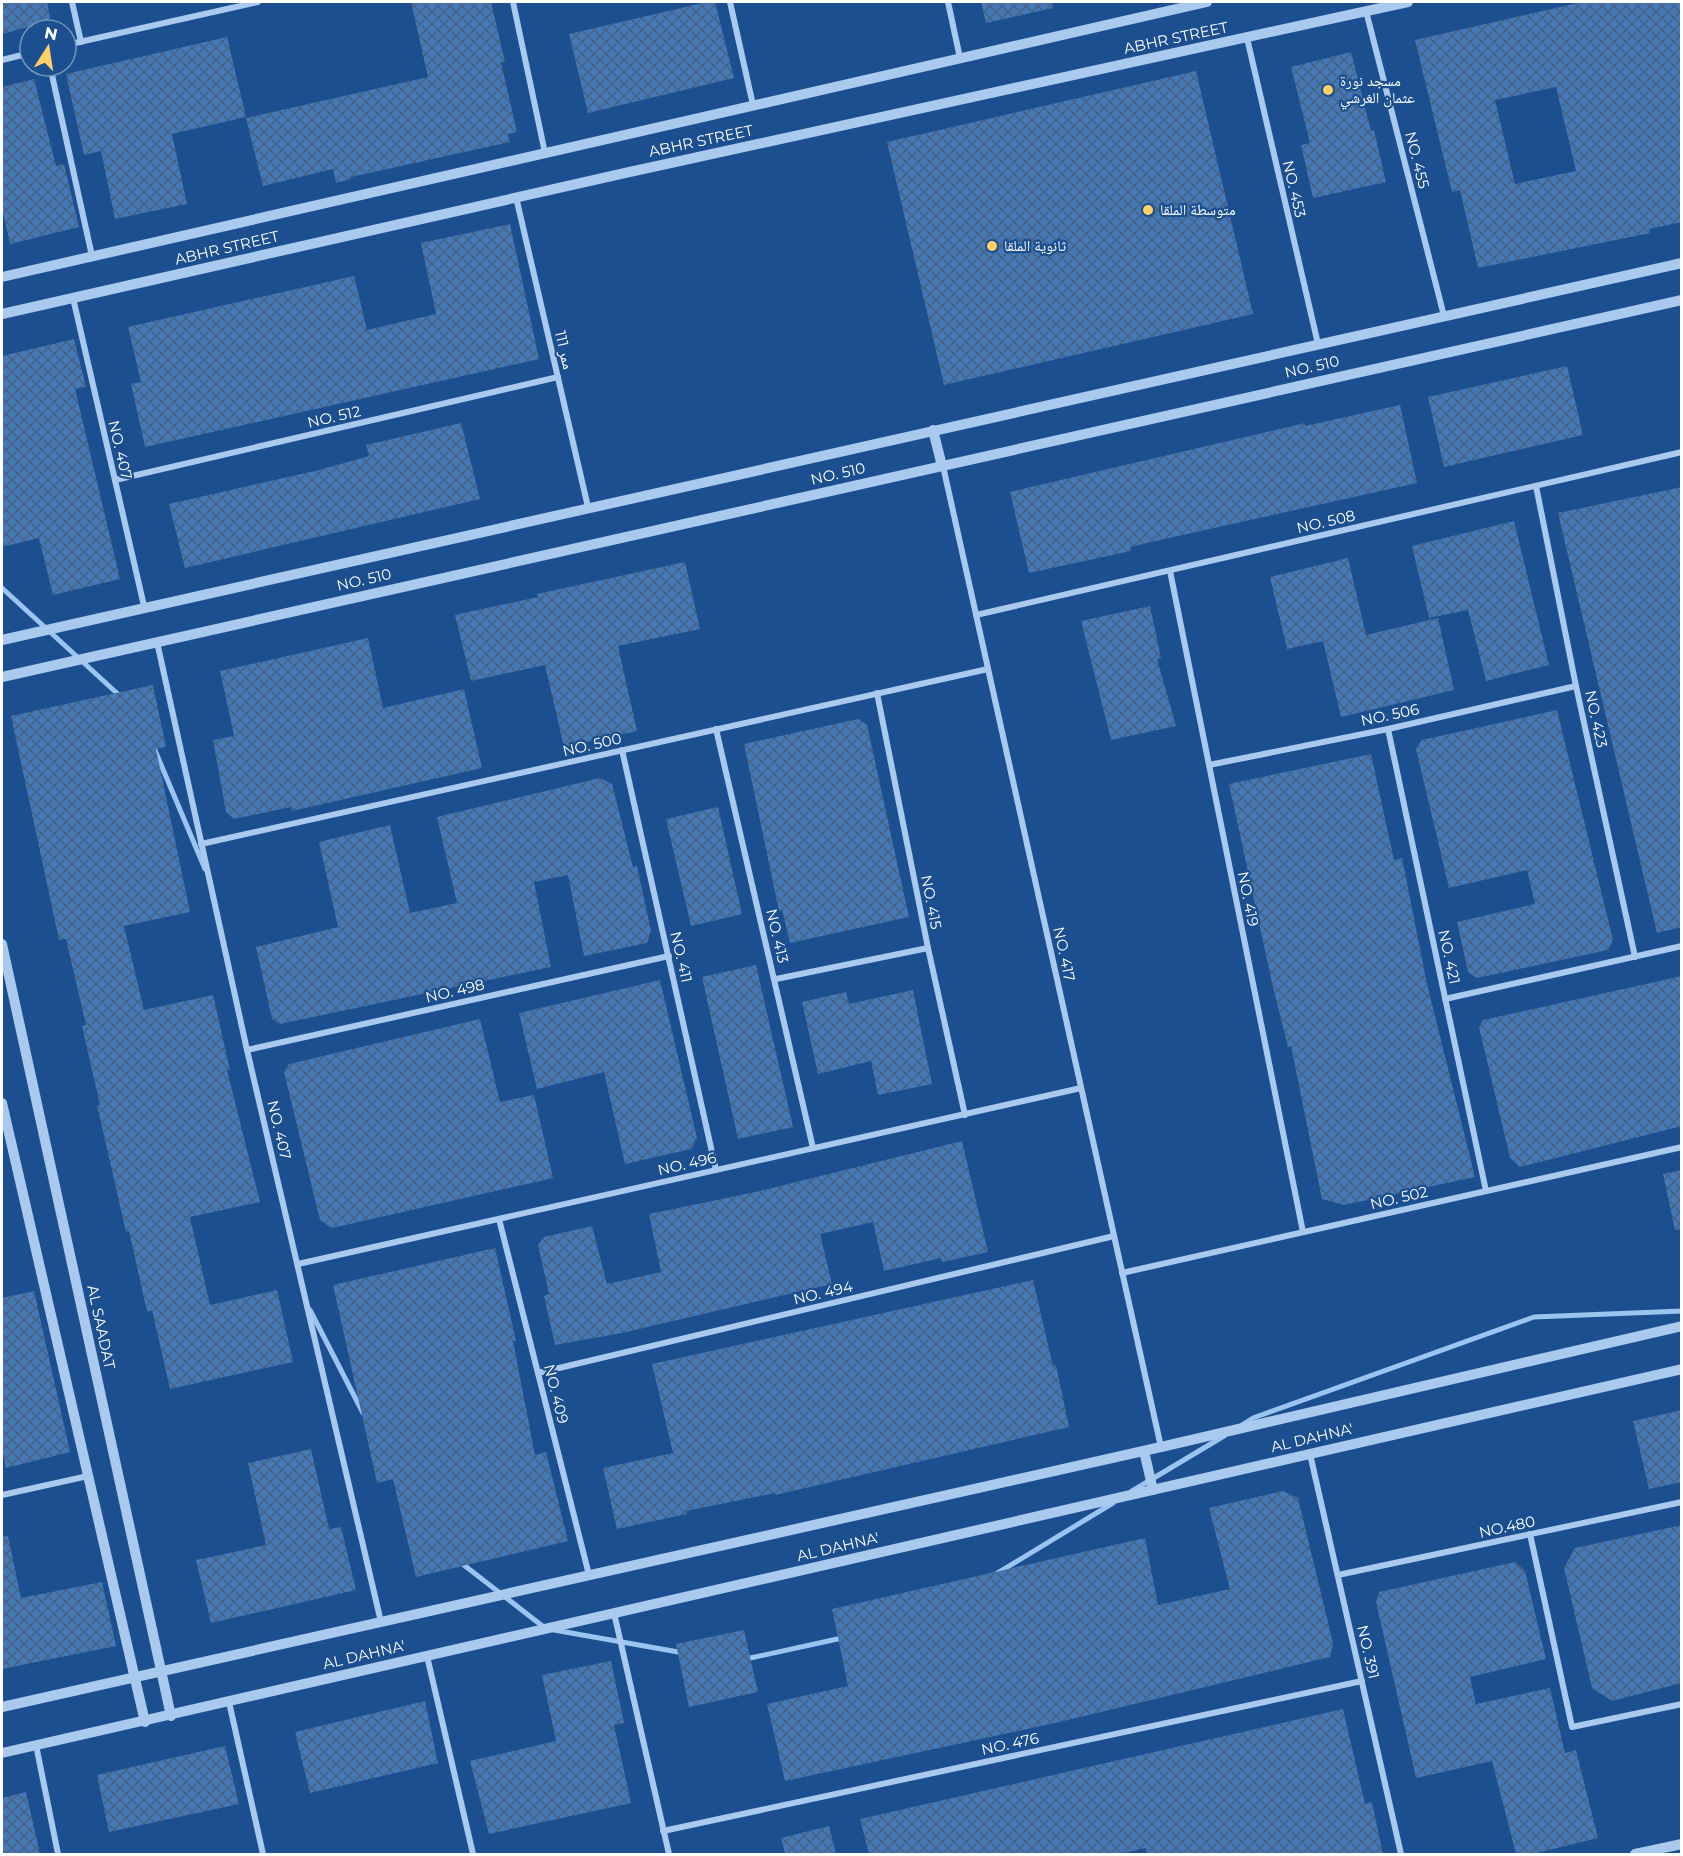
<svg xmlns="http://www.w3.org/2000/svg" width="1683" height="1856" font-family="Montserrat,'Noto Naskh Arabic',sans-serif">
  <defs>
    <pattern id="building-cross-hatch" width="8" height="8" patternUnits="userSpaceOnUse" patternTransform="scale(1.5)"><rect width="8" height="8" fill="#4478b7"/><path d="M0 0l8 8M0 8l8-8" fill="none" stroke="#486282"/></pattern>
  </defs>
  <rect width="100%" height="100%" fill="#1b4f8f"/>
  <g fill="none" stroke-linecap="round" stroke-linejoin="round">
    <g stroke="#9cc4f0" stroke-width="5">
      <path d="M2 588 120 696"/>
      <path d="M154 748 205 869"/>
      <path d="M310 1310 363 1413"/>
      <path d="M1242 1425 1253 1418 1534 1317 1682 1311"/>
      <path d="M1132 1491 1224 1436"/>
      <path d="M460 1562 545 1628"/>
      <path d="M996 1574 1113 1503"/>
      <path d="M554 1630 684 1653"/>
      <path d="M746 1659 842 1638"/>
    </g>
  </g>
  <g fill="url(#building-cross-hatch)" fill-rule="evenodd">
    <path d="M2 2H47L50 18 43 23 2 34Z"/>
    <path d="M411 2H491L505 62 501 63 517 132 508 134 510 142 351 177V179L336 183 333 169 263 186 246 118 428 77Z"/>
    <path d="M707 2H715L734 78 588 113 569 34Z"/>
    <path d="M981 2H1052L1053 8 986 23Z"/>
    <path d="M1582 2H1682V222L1649 229 1650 233 1478 268 1460 190 1452 192 1415 40ZM1556 87 1576 171 1515 184 1495 100Z"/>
    <path d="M227 37 246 117 172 134 187 204 115 219 101 151 84 155 66 74Z"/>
    <path d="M1351 52 1371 131 1374 130 1386 182 1313 198 1301 145 1310 143 1291 67Z"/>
    <path d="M1196 71 1253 314 944 385 887 142Z"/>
    <path d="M34 79 56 166 64 164 79 227 10 244 2 208V87Z"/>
    <path d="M510 224 539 359 145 447 131 384 141 382 128 327 354 276 367 330 436 314 421 243Z"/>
    <path d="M74 339 86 387 75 389 120 579 53 595 39 538 2 547V356Z"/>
    <path d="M1567 366 1583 435 1444 467 1428 397Z"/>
    <path d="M1400 405 1417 483 1169 538 1130 547 1131 551 1029 573 1010 492 1305 423V426Z"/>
    <path d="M461 423 480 499 185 568 169 504 319 470 369 456 366 445Z"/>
    <path d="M1682 487V927L1657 933 1558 513Z"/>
    <path d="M1514 521 1549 665 1486 681 1468 610 1429 618 1412 546Z"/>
    <path d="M1348 558 1366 635 1438 618 1454 690 1341 717 1323 641 1287 649 1270 577Z"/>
    <path d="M685 562 700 629 618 646 637 731 564 747 545 665 471 681 455 615 538 597 537 594Z"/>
    <path d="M1150 606 1161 658 1157 659 1176 726 1111 740 1081 621Z"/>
    <path d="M368 638 383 708 464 689 482 768 292 811 291 807 234 819 226 812 213 740 234 736 220 671Z"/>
    <path d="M153 685 166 747 156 749 190 912 124 926 144 1010 213 995 230 1070H227L260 1202 190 1217 210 1305 277 1290 293 1362 170 1389 152 1310 147 1312 129 1231 126 1232 97 1105H100L82 1026 86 1025 66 939 59 940 11 716Z"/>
    <path d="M1557 710 1613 940 1608 950 1477 978 1468 972 1457 922 1535 904 1527 870 1449 888 1416 749 1422 740Z"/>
    <path d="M858 719 867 725 909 917 790 943 782 910 779 911 744 744Z"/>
    <path d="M1371 754 1394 860 1402 858 1427 984 1475 1177 1344 1205 1322 1199 1291 1046 1288 1047 1272 983 1229 784Z"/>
    <path d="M600 778 612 784 633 867 637 866 651 931 647 943 584 956 568 875 534 882 551 967 280 1024 272 1019 256 947 338 927 319 842 390 825 410 913 457 903 437 817Z"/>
    <path d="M718 807 742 914 691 926 666 819Z"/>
    <path d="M756 965 793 1127 738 1139 702 977Z"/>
    <path d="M1682 976V1126L1520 1167 1510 1158 1479 1027 1483 1020Z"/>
    <path d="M660 980 697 1138 691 1149 625 1164 604 1072 537 1089 519 1013Z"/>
    <path d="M913 990 932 1084 878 1095 871 1061 818 1074 802 1002 846 992 849 1004Z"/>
    <path d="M480 1019 500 1102 534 1095 553 1178 332 1228 320 1220 284 1072 289 1064Z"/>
    <path d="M962 1141 988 1252 942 1262 941 1258 884 1271 873 1222 820 1234 832 1284 622 1333 555 1345 544 1296 549 1294 538 1245 544 1237 592 1226 607 1284 661 1272 649 1214 760 1191Z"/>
    <path d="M1682 1170V1229L1675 1230 1663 1174Z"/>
    <path d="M495 1248 516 1341H513L535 1455 546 1452 568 1541 416 1577 393 1479 377 1483 333 1285Z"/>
    <path d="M1033 1280 1053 1366 1056 1365 1069 1427 775 1495V1493L686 1511 687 1514 617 1529 603 1468 673 1453 652 1364Z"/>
    <path d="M34 1291 70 1452 6 1468 2 1449V1298Z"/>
    <path d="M1682 1410V1482L1649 1489 1633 1421Z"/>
    <path d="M311 1449 329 1529 341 1527 356 1590 211 1623 196 1560 266 1545 248 1463Z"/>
    <path d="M1283 1491 1298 1498 1333 1643 1330 1657 1055 1723 785 1781 767 1704 848 1686 832 1609 1145 1538 1158 1605 1230 1589 1209 1508Z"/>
    <path d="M1682 1525V1683L1612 1701 1592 1688 1564 1568 1575 1548Z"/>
    <path d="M8 1536 21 1598 102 1582 116 1646 2 1669V1537Z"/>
    <path d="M1515 1562 1525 1571 1546 1659 1470 1677 1476 1704 1550 1688 1565 1753 1576 1750 1598 1838 1533 1854H1516L1492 1761 1416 1778 1376 1602 1379 1592Z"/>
    <path d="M744 1630 758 1692 689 1707 676 1644Z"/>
    <path d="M611 1661 624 1723 614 1725 631 1803 489 1834 470 1761 556 1741 542 1675Z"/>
    <path d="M425 1701 438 1763 310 1793 295 1732Z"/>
    <path d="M1343 1709 1365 1804 1372 1802 1383 1854H1147L1146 1848 1120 1854H869L860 1819Z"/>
    <path d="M225 1746 239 1804 109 1832 97 1775Z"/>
    <path d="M26 1792 40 1854H2V1798Z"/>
    <path d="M829 1826 836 1854H785L781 1838Z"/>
  </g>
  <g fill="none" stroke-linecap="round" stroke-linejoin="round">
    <g stroke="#a9c9ee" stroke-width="6">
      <path d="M72 2 81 42"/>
      <path d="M513 2 545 153"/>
      <path d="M730 2 753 105"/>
      <path d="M948 2 960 58"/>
      <path d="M1366 11 1444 316"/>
      <path d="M1247 38 1318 344"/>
      <path d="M66 45 258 2"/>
      <path d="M2 60 30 53"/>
      <path d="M50 66 92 256"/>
      <path d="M516 197 588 507"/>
      <path d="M73 298 144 606"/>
      <path d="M943 466 1161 1447"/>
      <path d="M115 480 558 377"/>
      <path d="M1536 486 1576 686 1635 957"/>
      <path d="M1170 571 1303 1232"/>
      <path d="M976 615 1682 452"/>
      <path d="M157 642 247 1050 381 1622"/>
      <path d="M877 693 928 948 965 1115"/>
      <path d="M716 729 813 1148"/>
      <path d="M1388 729 1486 1191"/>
      <path d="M622 750 716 1170"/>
      <path d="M1209 765 1388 729 1576 686"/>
      <path d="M201 844 988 669"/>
      <path d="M776 979 928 948"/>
      <path d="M1445 999 1682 946"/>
      <path d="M247 1050 669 956"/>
      <path d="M499 1219 589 1575"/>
      <path d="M298 1264 1081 1088"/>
      <path d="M1122 1273 1682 1147"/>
      <path d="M538 1373 1114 1236"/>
      <path d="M1310 1454 1401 1854"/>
      <path d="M2 1495 88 1476"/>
      <path d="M1530 1534 1572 1727 1682 1704"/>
      <path d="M1338 1575 1682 1502"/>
      <path d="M614 1613 669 1854"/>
      <path d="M427 1656 473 1854"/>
      <path d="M229 1702 263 1854"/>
      <path d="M36 1745 58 1854"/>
      <path d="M663 1831 1362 1681"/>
    </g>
    <g stroke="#a9c9ee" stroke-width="10">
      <path d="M2 277 1207 2"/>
      <path d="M2 314 625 173 1408 2"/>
      <path d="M933 430 942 466"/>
      <path d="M2 640 1682 263"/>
      <path d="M2 677 1682 300"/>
      <path d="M2 944 171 1716"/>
      <path d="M2 1103 145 1722"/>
      <path d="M1144 1451 1153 1490"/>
      <path d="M2 1707 1161 1447 1682 1326"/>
      <path d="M2 1753 1682 1369"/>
      <path d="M1635 1854 1682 1844"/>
    </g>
  </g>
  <g fill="#ffd166" stroke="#1b4f8f" stroke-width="2">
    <circle cx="1328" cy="90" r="6"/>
    <circle cx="1148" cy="210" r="6"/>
    <circle cx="992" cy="246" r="6"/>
  </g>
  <g text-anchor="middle" stroke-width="4.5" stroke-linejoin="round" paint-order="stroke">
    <g font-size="15" fill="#fff" stroke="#1b4f8f">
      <text transform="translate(1176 38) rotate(-12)" y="5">ABHR STREET</text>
      <text transform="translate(701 141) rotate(-12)" y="5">ABHR STREET</text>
      <text transform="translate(1417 160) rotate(76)" y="5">NO. 455</text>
      <text transform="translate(1294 189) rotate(77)" y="5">NO. 453</text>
      <text transform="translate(227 248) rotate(-13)" y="5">ABHR STREET</text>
      <text transform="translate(564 350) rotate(77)" y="5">ممر 111</text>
      <text transform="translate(1312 367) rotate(-13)" y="5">NO. 510</text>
      <text transform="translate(334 417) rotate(-13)" y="5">NO. 512</text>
      <text transform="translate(120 450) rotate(77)" y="5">NO. 407</text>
      <text transform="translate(838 474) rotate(-13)" y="5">NO. 510</text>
      <text transform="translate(1326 522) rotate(-13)" y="5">NO. 508</text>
      <text transform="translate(364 580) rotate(-13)" y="5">NO. 510</text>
      <text transform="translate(1390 715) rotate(-12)" y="5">NO. 506</text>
      <text transform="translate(1596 719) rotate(78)" y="5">NO. 423</text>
      <text transform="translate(592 745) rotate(-13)" y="5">NO. 500</text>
      <text transform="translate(1248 899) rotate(79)" y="5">NO. 419</text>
      <text transform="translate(931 902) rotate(79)" y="5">NO. 415</text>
      <text transform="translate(777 936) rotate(77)" y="5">NO. 413</text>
      <text transform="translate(1064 954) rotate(78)" y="5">NO. 417</text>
      <text transform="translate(681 957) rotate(77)" y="5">NO. 411</text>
      <text transform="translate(1449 957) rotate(78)" y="5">NO. 421</text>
      <text transform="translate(455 991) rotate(-13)" y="5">NO. 498</text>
      <text transform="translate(279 1130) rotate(77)" y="5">NO. 407</text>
      <text transform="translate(687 1164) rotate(-13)" y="5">NO. 496</text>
      <text transform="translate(1399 1198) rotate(-13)" y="5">NO. 502</text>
      <text transform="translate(823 1293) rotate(-13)" y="5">NO. 494</text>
      <text transform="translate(101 1327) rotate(78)" y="5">AL SAADAT</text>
      <text transform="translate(556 1394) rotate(76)" y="5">NO. 409</text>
      <text transform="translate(1312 1438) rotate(-13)" y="5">AL DAHNA'</text>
      <text transform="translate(1507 1527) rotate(-12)" y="5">NO.480</text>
      <text transform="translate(838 1547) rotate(-13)" y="5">AL DAHNA'</text>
      <text transform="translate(1368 1652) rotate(77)" y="5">NO. 391</text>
      <text transform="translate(364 1655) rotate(-13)" y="5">AL DAHNA'</text>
      <text transform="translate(1010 1744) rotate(-12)" y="5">NO. 476</text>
    </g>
    <g font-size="15" fill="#fff" stroke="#1b4f8f" text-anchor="start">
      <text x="1340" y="86">مسجد نورة<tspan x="1340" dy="17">عثمان الغرشي</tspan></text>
      <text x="1160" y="215">متوسطة الملقا</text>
      <text x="1004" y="251">ثانوية الملقا</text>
    </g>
  </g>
  <rect width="1683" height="1856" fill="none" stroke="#ffffff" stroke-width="6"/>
  <g transform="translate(48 48) rotate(12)"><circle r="28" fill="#1b4f8f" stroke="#7695bc" stroke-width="1.5"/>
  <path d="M0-4.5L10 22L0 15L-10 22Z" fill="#ffd166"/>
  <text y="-9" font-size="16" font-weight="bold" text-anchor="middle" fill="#ffffff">N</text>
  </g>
</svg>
